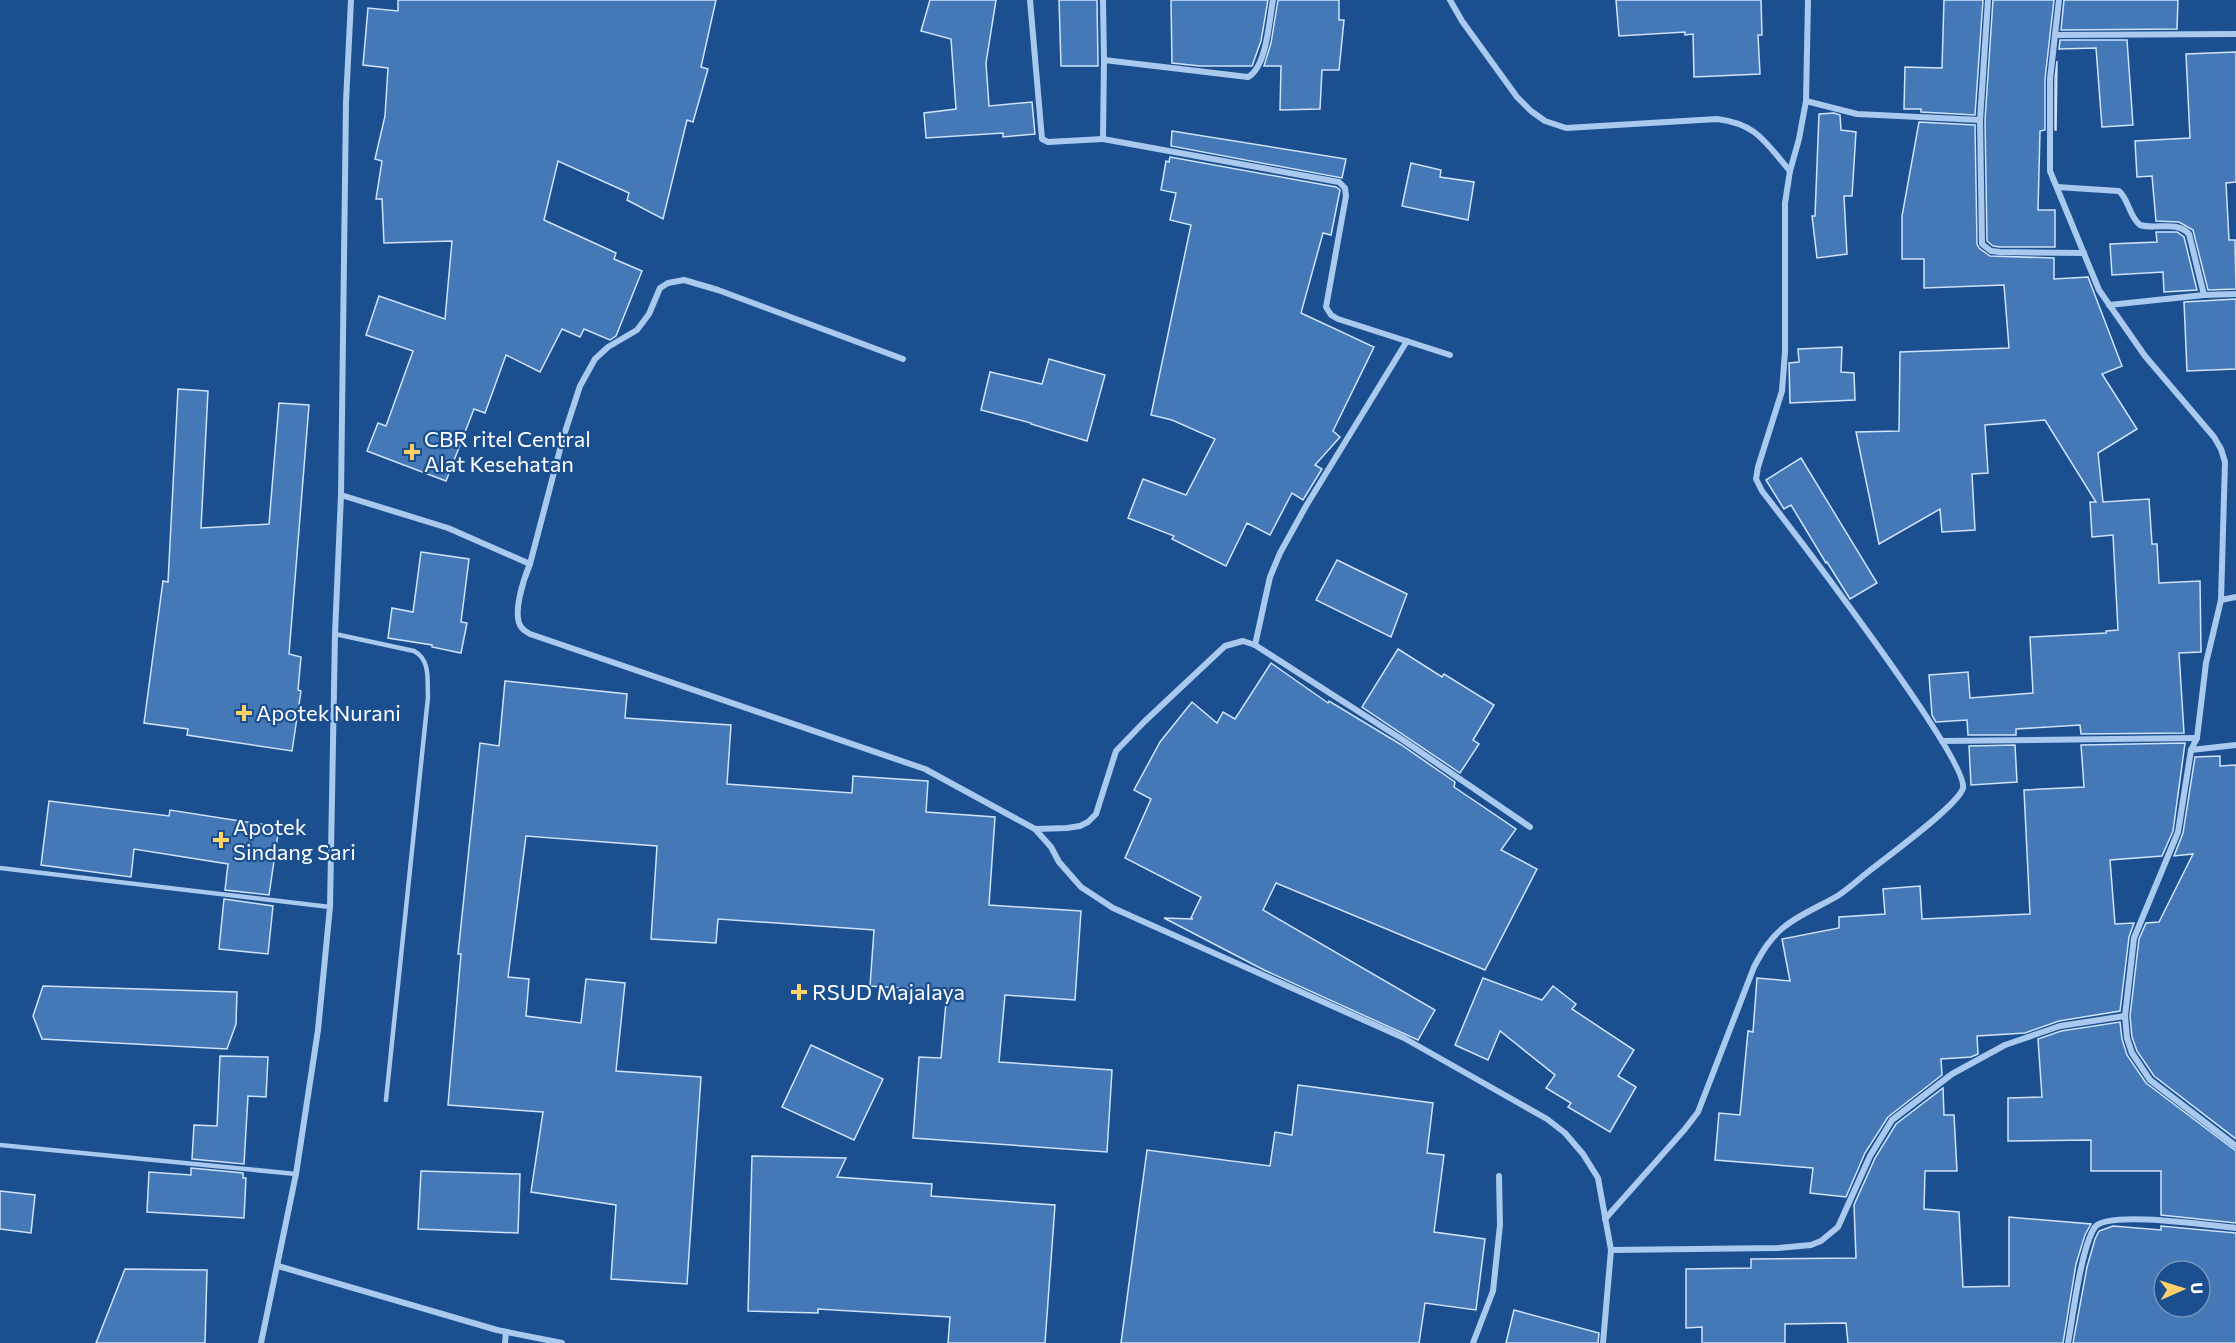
<svg xmlns="http://www.w3.org/2000/svg" width="2236" height="1343" font-family="Commissioner,sans-serif">
  <rect width="100%" height="100%" fill="#1b4f8f"/>
  <g fill="#4478b7" stroke="#cfe3fa" stroke-width="1.5" fill-rule="evenodd">
    <path d="M398 0H716L701 67 708 69 693 122 687 120 663 219 627 200 629 193 558 161 544 220 616 253 614 259 642 271 616 336 610 340 584 329 580 337 562 329 540 372 506 355 485 413 474 409 446 481 367 451 378 423 386 426 413 351 366 335 379 296 445 319 452 241 384 243 382 199H376L382 161 375 159 385 116 388 68 363 65 368 8 398 11Z"/>
    <path d="M930 0H996L986 63 989 106 1032 102 1035 134 1003 137V133L926 138 924 113 956 109 951 39 921 31Z"/>
    <path d="M1059 0H1097L1098 66H1061Z"/>
    <path d="M1171 0H1268L1261 41 1252 66H1200L1172 63Z"/>
    <path d="M1278 0H1339V20H1344L1339 70H1322L1320 109 1280 110 1281 66H1264L1271 43Z"/>
    <path d="M1616 0H1761L1762 35H1758L1760 74 1694 77 1693 34 1685 35V32L1619 36Z"/>
    <path d="M1944 0H1983L1975 115 1921 112V109H1904L1905 67 1942 68Z"/>
    <path d="M1993 0H2054L2045 79V130L2040 131 2038 210H2055V247H2000L1993 246 1987 241 1985 120Z"/>
    <path d="M2064 0H2178L2177 29 2061 30Z"/>
    <path d="M2060 40H2127L2133 125 2102 127 2096 48 2059 49Z"/>
    <path d="M2236 52V182L2226 183 2229 240H2235L2236 289 2208 290 2193 230 2179 222 2156 221 2152 176 2137 177 2135 141 2190 138 2186 54Z"/>
    <path d="M2057 61 2056 130H2055V79Z"/>
    <path d="M1834 113 1840 115 1841 130 1856 132 1852 196H1844L1847 254 1817 258 1812 216H1815L1819 114Z"/>
    <path d="M1919 122 1975 125 1977 244 1979 248 1990 256 2054 258V279L2088 277 2122 366 2102 374 2137 429 2098 453 2103 502 2149 499 2152 544H2157L2159 583 2200 581 2201 652 2179 653 2184 733 2081 734 2080 725 2016 729V735H1968L1967 720 1936 722 1932 715 1929 675 1968 672 1970 698 2033 693 2030 637 2106 633V631L2118 630 2113 535 2092 537 2090 502H2096L2045 420 1985 425 1988 473 1972 474 1975 530 1942 532 1940 509 1879 544 1856 432 1899 431 1900 352 2009 348 2004 285 1924 288V259H1902V216Z"/>
    <path d="M1172 131 1346 159 1342 178 1171 146Z"/>
    <path d="M1170 157 1336 187 1340 190 1331 235 1323 233 1301 313 1374 347 1333 431 1340 437 1315 465 1322 469 1303 500 1292 493 1270 535 1247 523 1226 566 1172 539 1174 536 1128 518 1143 479 1186 495 1215 439 1172 420 1151 415 1191 225 1170 220 1176 193 1161 190 1166 161 1169 162Z"/>
    <path d="M1411 163 1441 170 1440 177 1474 182 1468 220 1402 206Z"/>
    <path d="M2156 232H2177L2184 237 2197 290 2164 292 2163 272 2112 275 2110 244 2157 242Z"/>
    <path d="M2236 299V369L2187 371 2184 302Z"/>
    <path d="M1842 347 1841 372 1854 373 1855 400 1790 403 1789 363 1799 362 1798 349Z"/>
    <path d="M1049 359 1105 375 1087 441 1031 424V423L981 410 990 372 1042 384Z"/>
    <path d="M178 389 208 391 201 528 269 524 279 403 309 405 289 654 301 657 298 690 301 691 292 751 187 735 188 729 144 723 163 581 168 582Z"/>
    <path d="M1801 458 1877 583 1850 599 1827 562 1826 563 1791 505 1784 509 1766 480Z"/>
    <path d="M421 552 469 559 461 622 467 623 461 653 432 647V645L388 638 392 608 413 612Z"/>
    <path d="M1337 560 1407 594 1391 637 1316 600Z"/>
    <path d="M1398 649 1442 677 1444 674 1494 705 1473 740 1479 744 1460 773 1362 707Z"/>
    <path d="M1271 663 1328 703 1329 701 1400 744 1455 782 1454 787 1516 829 1501 850 1537 869 1485 970 1276 883 1263 910 1435 1010 1418 1040 1264 970 1164 918 1193 919 1191 918 1201 897 1125 858 1151 799 1134 790 1160 742 1192 702 1217 723 1223 712 1235 719Z"/>
    <path d="M505 681 627 694 625 718 731 725 727 784 852 793 853 776 928 781 926 812 995 817 989 905 1081 911 1075 1000 1005 995 999 1062 1112 1070 1107 1152 913 1138 919 1057 941 1058 947 991 870 986 874 930 718 919 716 943 651 939 657 846 526 836 508 977 529 979 526 1016 581 1023 586 979 625 983 616 1071 701 1077 687 1284 611 1279 616 1205 531 1192 543 1112 448 1105 461 954H458L480 743 499 746Z"/>
    <path d="M2185 743 2173 831 2162 856 2110 860 2115 924 2134 923 2129 937 2120 1011 2059 1021 2025 1033 1977 1036 1978 1054 1971 1057 1941 1059 1942 1075 1888 1117 1865 1153 1846 1197 1810 1193 1813 1168 1715 1160 1719 1113 1740 1115 1748 1031 1753 1032 1757 978 1790 981 1782 939 1839 928V917L1885 914 1883 889 1920 886 1922 919 2030 914 2024 790 2084 787 2081 745Z"/>
    <path d="M2015 745 2017 782 1971 785 1969 746Z"/>
    <path d="M2220 756V766L2236 765V1139L2154 1076 2137 1051 2132 1037 2130 1016 2139 939 2146 923 2159 922 2193 854 2174 856 2183 833 2195 757Z"/>
    <path d="M49 801 169 816 170 810 279 827 269 895 225 890 228 864 134 849 131 877 41 865Z"/>
    <path d="M224 899 273 906 268 954 219 949Z"/>
    <path d="M1483 978 1542 1000 1553 986 1576 1004 1572 1009 1634 1050 1618 1076 1636 1087 1610 1132 1568 1107 1571 1103 1546 1088 1555 1075 1500 1031 1488 1060 1455 1045Z"/>
    <path d="M43 986 237 992 236 1024 227 1049 42 1039 33 1016Z"/>
    <path d="M2120 1022 2122 1039 2127 1055 2146 1083 2236 1151V1223L2161 1215V1171H2091V1140L2008 1141V1098L2042 1097 2038 1039 2061 1031Z"/>
    <path d="M811 1045 883 1079 854 1140 782 1107Z"/>
    <path d="M220 1056 268 1057 266 1097 248 1096 244 1164 192 1159 194 1125 217 1126Z"/>
    <path d="M1298 1085 1433 1103 1427 1153 1444 1155 1434 1232 1485 1239 1476 1310 1425 1303 1419 1343H1121L1147 1150 1270 1166 1275 1132 1292 1135Z"/>
    <path d="M1943 1088 1944 1115H1954L1957 1171H1925L1924 1209 1959 1212 1963 1287 2009 1286V1217L2091 1224 2085 1235 2076 1264 2063 1343H1848L1846 1323 1785 1324V1343H1702V1327L1686 1328V1269L1751 1268V1259L1856 1258 1854 1205 1875 1158 1896 1124Z"/>
    <path d="M752 1156 846 1158 837 1177 932 1184 931 1196 1055 1205 1045 1343H948L950 1317 818 1309V1313L748 1311Z"/>
    <path d="M191 1168 243 1173V1178H246L244 1218 147 1212 149 1172 191 1175Z"/>
    <path d="M421 1171 520 1174 518 1233 418 1229Z"/>
    <path d="M0 1191 35 1195 31 1233 0 1229Z"/>
    <path d="M2113 1226 2161 1230V1226L2236 1233V1343H2073L2087 1267 2095 1239 2099 1231ZM2164 1271H2200V1307H2164Z"/>
    <path d="M125 1269 207 1270 205 1343H96Z"/>
    <path d="M1514 1310 1599 1333 1598 1343H1506Z"/>
  </g>
  <g fill="none" stroke-linecap="round" stroke-linejoin="round">
    <g stroke="#a9c9ee" stroke-width="4.5">
      <path d="M335 634 414 651C431 660 427 681 428 697L386 1100"/>
      <path d="M0 868 330 907"/>
      <path d="M0 1145 296 1174"/>
    </g>
    <g stroke="#a9c9ee" stroke-width="6">
      <path d="M1030 0 1042 139 1048 142 1103 139"/>
      <path d="M1103 0 1104 60"/>
      <path d="M1273 0C1269 20 1267 67 1248 77L1104 60 1103 139 1339 182 1345 188 1346 196 1326 307 1331 315 1338 319 1450 355"/>
      <path d="M1450 0 1462 21 1517 97 1531 111 1545 121 1566 128 1717 119C1757 124 1765 142 1790 171"/>
      <path d="M1988 0 1980 120 1982 244 1991 251 2000 252 2084 253"/>
      <path d="M2059 0 2050 79V171L2099 290 2145 356 2214 437 2221 449 2225 462 2221 600 2206 663 2197 738 2191 750 2178 832 2134 938 2125 1016 2127 1038 2132 1053 2150 1080 2236 1146"/>
      <path d="M2055 35 2236 34"/>
      <path d="M1806 101 1857 114 1980 120"/>
      <path d="M2057 187 2119 191C2129 200 2129 216 2140 225 2157 230 2176 220 2189 234L2204 295 2236 294"/>
      <path d="M2109 305 2204 295"/>
      <path d="M341 495 448 528 530 564C524 578 511 616 522 628 524 631 527 632 530 634L925 769 1035 829 1051 847 1059 862 1081 887 1113 908 1404 1038 1547 1119 1565 1133 1583 1154 1598 1178 1611 1250 1603 1343"/>
      <path d="M530 564 563 438 580 386 595 359 608 347 637 330 649 314 660 288 668 283 684 280 718 290 903 359"/>
      <path d="M2221 600 2236 597"/>
      <path d="M1255 645 1270 577 1280 553 1306 506 1407 341"/>
      <path d="M1942 741 2197 738"/>
      <path d="M2191 750 2236 745"/>
      <path d="M1035 829 1067 828 1080 826 1088 822 1096 814 1116 751 1144 722 1225 646 1243 641 1255 645 1403 740 1530 827"/>
      <path d="M1605 1219 1685 1129 1698 1112 1754 967C1762 952 1770 938 1784 927 1800 914 1821 906 1839 895 1849 888 1858 880 1868 872 1884 859 1959 805 1963 788 1969 760 1790 527 1762 491L1756 479 1758 467 1782 391 1785 352V203L1790 171 1799 139 1806 101 1808 0"/>
      <path d="M1611 1250 1778 1248 1811 1245 1821 1241 1838 1227 1870 1156 1892 1120 1952 1074 2005 1045 2060 1026 2125 1016"/>
      <path d="M278 1266 497 1330 562 1343"/>
      <path d="M261 1343 296 1174 318 1030 330 907 335 634 341 495 346 102 351 0"/>
      <path d="M505 1343 506 1332"/>
      <path d="M1473 1343 1493 1291 1500 1225 1499 1176"/>
      <path d="M2068 1343C2073 1316 2081 1247 2095 1227 2108 1210 2213 1226 2236 1228"/>
    </g>
  </g>
  <g fill="#ffd166" stroke="#1b4f8f" stroke-width="2">
    <path d="M409 443h6v6h6v6h-6v6h-6v-6h-6v-6h6z"/>
    <path d="M241 704h6v6h6v6h-6v6h-6v-6h-6v-6h6z"/>
    <path d="M218 831h6v6h6v6h-6v6h-6v-6h-6v-6h6z"/>
    <path d="M796 983h6v6h6v6h-6v6h-6v-6h-6v-6h6z"/>
  </g>
  <g text-anchor="middle" stroke-width="4.5" stroke-linejoin="round" paint-order="stroke">
    <g font-size="22" fill="#fff" stroke="#1b4f8f" text-anchor="start">
      <text x="424" y="447">CBR ritel Central<tspan x="424" dy="25">Alat Kesehatan</tspan></text>
      <text x="256" y="721">Apotek Nurani</text>
      <text x="233" y="835">Apotek<tspan x="233" dy="25">Sindang Sari</tspan></text>
      <text x="812" y="1000">RSUD Majalaya</text>
    </g>
  </g>
  <g transform="translate(2182 1289) rotate(87)"><circle r="28" fill="#1b4f8f" stroke="#7695bc" stroke-width="1.5"/>
  <path d="M0-4.5L10 22L0 15L-10 22Z" fill="#ffd166"/>
  <text y="-9" font-size="16" font-weight="bold" text-anchor="middle" fill="#ffffff">U</text>
  </g>
</svg>
